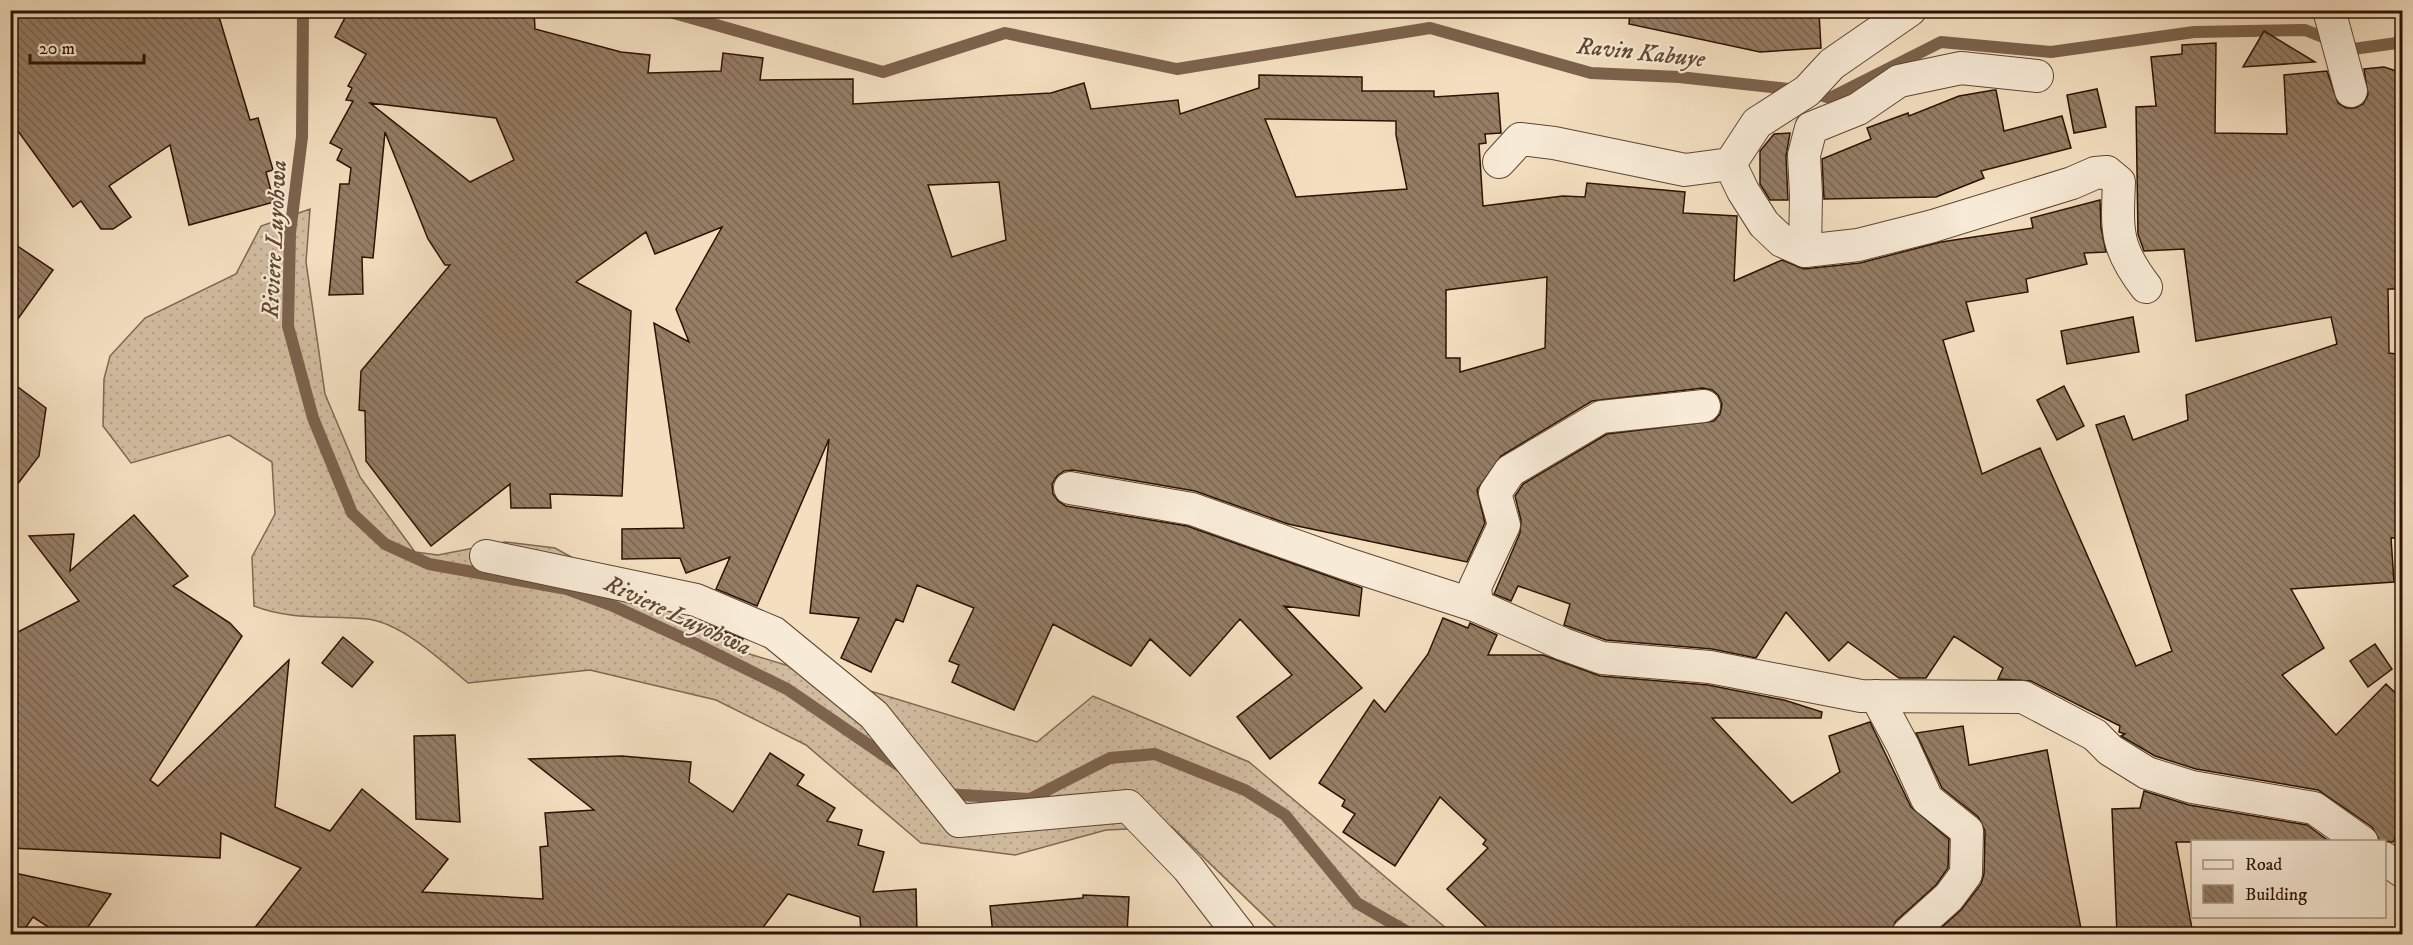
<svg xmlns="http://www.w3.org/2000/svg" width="2413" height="945" font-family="'IM FELL DW Pica',serif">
  <defs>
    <pattern id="grass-dots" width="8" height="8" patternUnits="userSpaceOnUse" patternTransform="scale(1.5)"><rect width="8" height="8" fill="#d1bca0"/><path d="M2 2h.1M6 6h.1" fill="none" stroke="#b4a188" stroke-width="1.8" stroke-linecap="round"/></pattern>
    <pattern id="building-back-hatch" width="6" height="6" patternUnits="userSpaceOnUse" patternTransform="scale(1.5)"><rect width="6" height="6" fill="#947d65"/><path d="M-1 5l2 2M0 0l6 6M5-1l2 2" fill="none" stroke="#796551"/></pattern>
  </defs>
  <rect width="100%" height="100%" fill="#f3dfc0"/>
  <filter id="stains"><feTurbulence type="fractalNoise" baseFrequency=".00333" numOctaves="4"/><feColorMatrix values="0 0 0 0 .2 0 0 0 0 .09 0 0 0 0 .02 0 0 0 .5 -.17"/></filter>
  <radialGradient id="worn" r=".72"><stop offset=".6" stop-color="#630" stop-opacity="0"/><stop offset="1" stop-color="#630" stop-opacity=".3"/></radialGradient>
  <path fill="url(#grass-dots)" stroke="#7f6751" stroke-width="1.5" d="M310 209 306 262 325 394 360 477 415 552 438 555 505 542 555 548 743 652 1037 742 1093 696 1249 762 1453 934H1283L1172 827 1106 830 1015 855 921 843 806 745 716 700 590 670 468 683C442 661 403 624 368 619 329 615 292 621 254 606L252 557 275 514 272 462 229 435 131 463 103 426 104 379 110 356 145 318 236 274 261 226Z"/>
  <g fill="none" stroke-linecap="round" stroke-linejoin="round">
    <g stroke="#7c634d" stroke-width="12">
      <path d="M303 10 302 137 290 233 288 326 313 418 352 513 385 544 429 564 567 589 611 605 698 645 787 689 901 767"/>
      <path d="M663 10 883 72 1005 33 1177 69 1430 28 1591 73 1679 77 1807 91 1830 98 1941 42 2051 52 2194 32 2305 30 2353 49 2397 43 2402 36"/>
      <path d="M943 794 1030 799 1110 758 1155 754 1245 790 1285 815 1357 903 1411 934"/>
    </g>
  </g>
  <g fill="url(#building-back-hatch)" stroke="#2d1202" stroke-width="1.5" fill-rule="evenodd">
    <path d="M10 10H217L250 120 258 118 273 170 266 172 274 202 189 225 170 145 109 186 131 217 113 229H101L81 201 73 207 10 120Z"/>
    <path d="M349 10H534L535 29 621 52 650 55 648 73 721 71 723 53 763 58 760 80 853 79V104L1051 93 1084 83 1091 109 1178 100 1180 114 1259 88V75L1362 77V91H1434V97L1498 93 1501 133 1485 134 1486 143 1479 144 1483 206 1563 196 1585 197 1587 183 1685 192 1683 213 1737 216 1734 281 1782 260 1804 269 1860 263 1941 242 2033 228 2031 218 2100 200 2101 228 2106 252 2084 253 2087 264 2026 279 2028 292 1966 302 1974 331 1943 340 1982 474 2040 448 2136 666 2172 651 2096 425 2124 416 2133 440 2188 420 2186 395 2337 344 2331 317 2196 341 2184 249 2144 251 2138 234 2136 107 2156 106 2151 57 2182 54V45L2216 43 2215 133 2287 134 2284 75 2327 71 2338 103 2346 108H2355L2363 104 2368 95 2364 69 2384 67 2403 73V289H2388L2389 353 2403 355V501H2395L2397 538H2391L2394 582 2291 589 2324 648 2282 675 2336 735 2386 684 2403 700V825L2393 842 2380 841 2372 827 2318 790 2196 769 2155 756 2121 736 2125 734 2119 732 2120 726 2031 681 1998 679 2003 668 1954 636 1926 678H1899L1848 642 1829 661 1786 612 1756 658 1712 649 1606 640 1564 625 1570 604 1518 586 1511 601 1494 594 1520 533 1521 520 1515 496 1523 484 1607 434 1714 421 1720 414 1722 404 1718 395 1712 390 1703 388 1592 401 1501 456 1477 490 1485 523 1467 562 1288 524 1195 491 1073 470 1064 471 1057 476 1052 484 1053 494 1058 501 1066 506 1187 526 1362 588 1359 616 1284 606 1362 688 1270 759 1237 717 1292 675 1240 619 1190 676 1150 639 1131 666 1053 624 1014 710 952 682 959 665 949 661 974 608 917 585 903 622 896 619 871 672 841 658 859 618 810 613 829 439 757 606 716 589 730 557 686 573 680 558 622 559V529L684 528 654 323 689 342 676 309 722 227 655 254 646 232 576 282 631 311 622 496 550 494 551 508H511L510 484 431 546 366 461 365 411 359 410 361 371 450 265H445L428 239 385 132 373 258 362 257 363 294 329 295 340 184H349L351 168 337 160 342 149 330 143 353 101 346 100 352 88 348 86 366 54 335 37ZM370 103 496 118 514 160 470 182ZM1265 119 1396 121V135L1407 189 1296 197ZM999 182 1006 240 952 257 928 185ZM1547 277 1545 348 1460 372V358H1446V290Z"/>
    <path d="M1630 10H1734L1761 16 1819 13 1821 48 1760 52 1629 24Z"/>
    <path d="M2264 31 2315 62 2243 67Z"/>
    <path d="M2097 89 2106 127 2074 133 2067 95Z"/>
    <path d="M1994 90H1996L2004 131 2062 116 2071 148 1981 171 1984 178 1936 197 1824 199 1822 159 1871 139 1867 128 1908 113 1909 116 1959 96Z"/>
    <path d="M1790 133 1786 156 1788 200H1770L1760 184V151L1774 134Z"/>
    <path d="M10 241 53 270 10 330Z"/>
    <path d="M2133 317 2139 352 2067 364 2061 331Z"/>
    <path d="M10 381 46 408 39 456 10 494Z"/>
    <path d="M2064 386 2084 426 2057 440 2037 400Z"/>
    <path d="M134 515 188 576 173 586 230 623 242 636 150 780 158 786 289 660 275 807 330 831 362 789 448 859 422 892 543 899 540 847 548 846 545 813 594 810 529 759 622 756 691 762 689 782 733 812 770 753 804 775 797 785 835 808 827 821 862 830 858 845 884 852 873 892 916 889 917 934H861L860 917 788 894 758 934H250L301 868 221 833 220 858 10 848V636L79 601 29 536 74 534 70 571Z"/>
    <path d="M1443 618 1468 628 1470 623 1497 635 1488 655H1543L1600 676 1708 685 1784 700 1822 712 1821 718H1712L1792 803 1840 772 1829 736 1870 722 1911 807 1949 839 1948 868 1936 885 1896 921 1890 934H1494L1447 889 1488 848 1483 844 1486 840 1440 797 1395 866 1343 832 1355 814 1342 806 1345 800 1319 783 1374 700 1385 712 1428 654Z"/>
    <path d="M702 622 743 639 742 641 701 623Z"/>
    <path d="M343 637 373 662 352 687 322 663Z"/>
    <path d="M2375 644 2392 669 2368 687 2350 661Z"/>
    <path d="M1963 726 1969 765 2047 750 2082 934H1934L1961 910 1981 884 1984 874 1985 831 1978 817 1942 788 1916 733Z"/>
    <path d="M455 735 460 822 416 819 414 736Z"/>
    <path d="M2144 791 2189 805 2307 825 2330 842H2176L2193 934H2117L2112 809 2140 808Z"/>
    <path d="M10 872 111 894 83 934H59L33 917 21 934H10Z"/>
    <path d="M1083 895 1129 897 1127 934H993L990 906 1083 898Z"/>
  </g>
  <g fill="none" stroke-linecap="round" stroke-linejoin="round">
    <defs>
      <g id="street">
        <path d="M2329 10 2351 91"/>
        <path d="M1499 162 1520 139 1554 143 1685 170 1730 164 1757 123 1807 91 1832 64 1910 10"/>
        <path d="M1730 164 1743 191 1764 224 1782 241 1805 251 1858 245 1933 226 2072 183 2095 173 2107 172 2119 182C2117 230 2115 247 2146 287"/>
        <path d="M1805 251 1806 195 1804 155 1811 128 1858 109 1899 81 1961 68 2037 76"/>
        <path d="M1070 488 1192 509 1344 563 1477 606 1563 644 1602 658 1710 667 1861 696 2023 697 2095 735 2110 750 2147 773 2192 787 2314 808 2362 842"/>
        <path d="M486 556 696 600 774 633 874 715 959 821 1128 806 1188 868 1239 934"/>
        <path d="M1477 606 1475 587 1504 525 1495 493 1510 471 1601 417 1704 406"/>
        <path d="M1876 696 1903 746 1927 799 1967 831 1966 874 1949 897 1908 934"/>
        <path d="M2384 858 2402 871"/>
      </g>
    </defs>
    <use href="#street" stroke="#5e4532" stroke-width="34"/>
    <use href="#street" stroke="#f7ead6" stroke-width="32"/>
  </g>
  <g text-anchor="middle" stroke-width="4.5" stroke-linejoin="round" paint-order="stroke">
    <g font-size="24" font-style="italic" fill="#614834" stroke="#f7ead6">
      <text transform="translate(1641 52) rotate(6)" y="8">Ravin Kabuye</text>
      <text transform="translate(274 239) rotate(-87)" y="8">Riviere Luyohwa</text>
      <text transform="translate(678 615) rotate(25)" y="8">Riviere Luyohwa</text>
    </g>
  </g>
  <rect width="2413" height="945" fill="none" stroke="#f3dfc0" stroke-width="36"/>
  <rect x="12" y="12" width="2389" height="921" fill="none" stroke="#2d1202" stroke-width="3"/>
  <rect x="18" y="18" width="2377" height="909" fill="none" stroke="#2d1202" stroke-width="1.5"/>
  <rect x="2191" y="840" width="195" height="78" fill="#f7ead6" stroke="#a69481" stroke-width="1.5"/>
  <rect x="2203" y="860" width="30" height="9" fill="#f7ead6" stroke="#a69481" stroke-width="1.5"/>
  <text x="2245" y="870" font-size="18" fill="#2d1202">Road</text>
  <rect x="2203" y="885" width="30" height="18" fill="url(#building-back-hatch)" stroke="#a69481" stroke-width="1.5"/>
  <text x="2245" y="900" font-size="18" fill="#2d1202">Building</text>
  <path d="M30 54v9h114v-9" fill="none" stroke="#2d1202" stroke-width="3"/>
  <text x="39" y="54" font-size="18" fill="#2d1202" stroke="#f7ead6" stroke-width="4.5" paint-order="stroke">20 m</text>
  <rect width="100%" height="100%" filter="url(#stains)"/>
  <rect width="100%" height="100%" fill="url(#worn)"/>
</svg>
